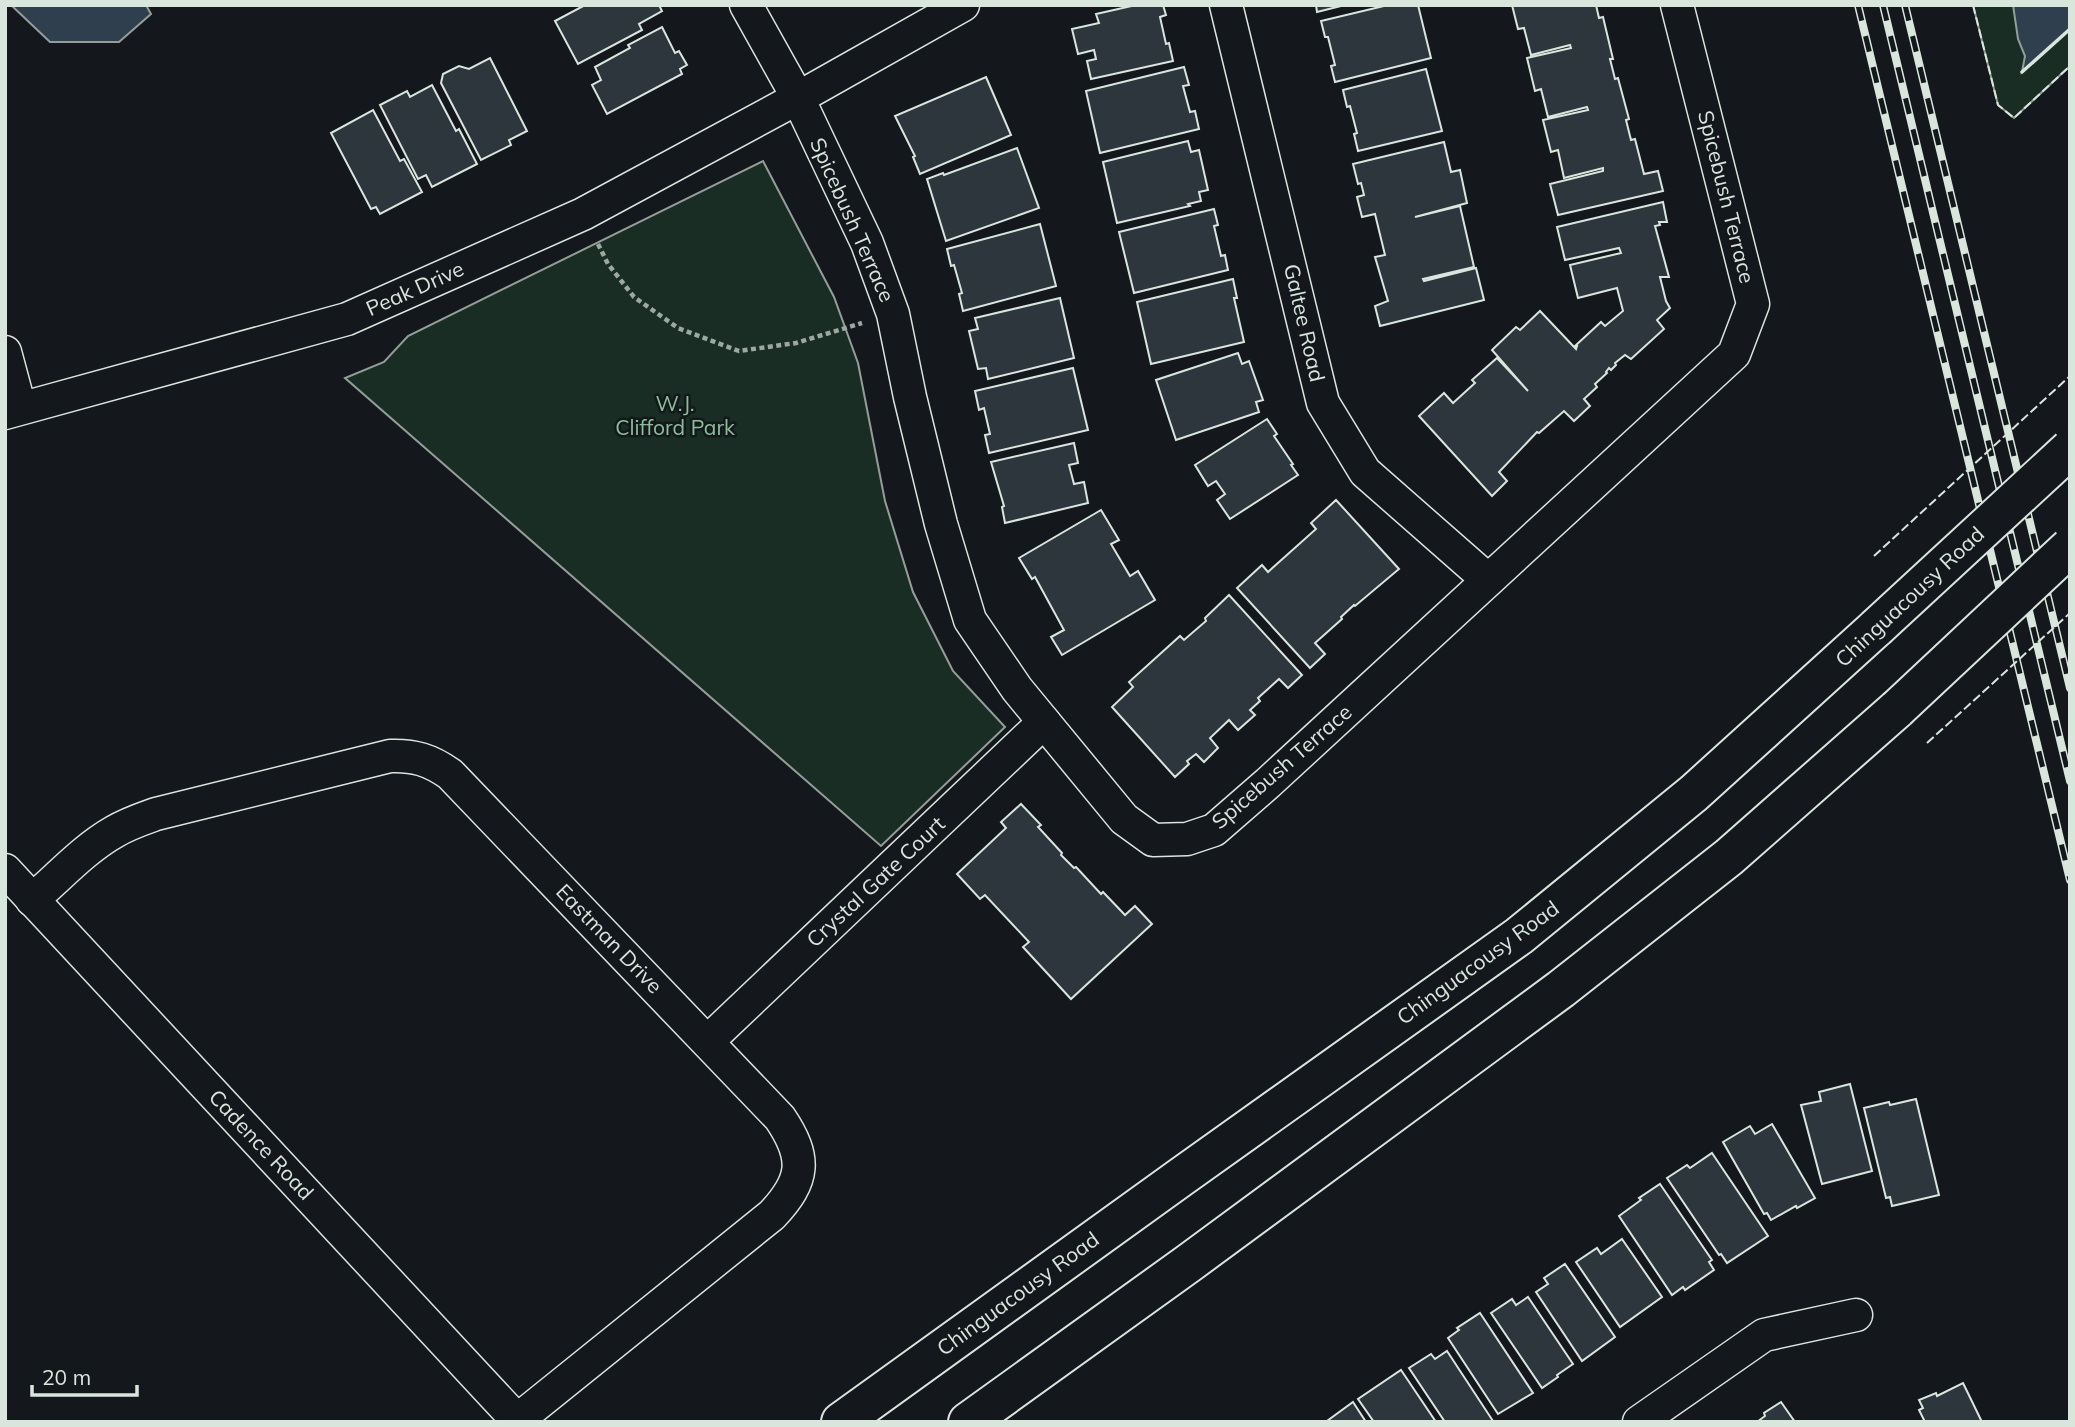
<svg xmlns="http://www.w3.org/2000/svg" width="2075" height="1427" font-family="Mulish,sans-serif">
  <rect width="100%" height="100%" fill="#14181c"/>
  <g fill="#1a2d24" stroke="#939e99" stroke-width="2">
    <path d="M1973 5H2049L2055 42 2070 29V66L2014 118 1998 105Z"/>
    <path d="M763 161 834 297 858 363 885 501 913 592 953 671 1005 727 881 846 345 378 384 362 408 336Z"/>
  </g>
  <g fill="#2f3f4d" stroke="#939e99" stroke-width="2">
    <path d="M11 5H146L151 14 119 42H50Z"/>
    <path d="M2013 5H2070V29L2022 72 2025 56 2018 39Z"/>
  </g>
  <g fill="#2c363c" stroke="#d8e6dc" stroke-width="2">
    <path d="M585 5H659L662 11 639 24 642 30 578 64 555 21Z"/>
    <path d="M1136 5H1163L1166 15 1160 17 1166 44 1169 43 1173 61 1091 79 1087 61 1096 59 1094 50 1078 54 1072 29 1099 23 1096 14Z"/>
    <path d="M1316 5H1345L1317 12Z"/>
    <path d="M1388 5H1418L1431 58 1335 82 1331 66 1335 65 1328 37H1325L1321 21Z"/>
    <path d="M1512 5H1596L1599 18 1603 17 1613 59H1610L1615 79 1618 78 1629 119 1626 120 1631 140 1635 139 1644 174 1658 171 1663 191 1558 215 1550 184 1603 171V168L1564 178 1558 150 1551 152 1543 120 1588 110 1587 107 1548 117 1541 89 1535 91 1527 58 1571 48 1570 45 1531 55 1524 28 1518 29Z"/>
    <path d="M662 27 675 53 679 51 687 65 680 69 682 74 607 114 592 85 601 80 595 67 630 48 628 45Z"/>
    <path d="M490 58 527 131 509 140 511 145 481 160 441 83 443 74 459 66 469 69Z"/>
    <path d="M1184 67 1189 85 1183 86 1190 112 1195 111 1199 129 1100 153 1086 91Z"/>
    <path d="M1426 69 1442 131 1358 151 1354 134 1357 133 1350 106 1347 107 1343 90Z"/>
    <path d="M986 77 1011 135 920 174 913 157 915 156 895 116Z"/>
    <path d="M432 85 456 131 459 129 477 164 432 187 426 175 418 179 380 105 407 91 410 97Z"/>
    <path d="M373 110 400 161 404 159 422 192 380 214 376 207 371 209 331 133Z"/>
    <path d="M1188 141 1191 152 1199 150 1208 190 1199 192 1201 201 1188 204 1190 206 1117 223 1103 162Z"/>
    <path d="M1444 142 1451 172 1460 170 1467 203 1415 217 1460 206 1474 267 1423 279 1424 281 1476 268 1484 300 1380 326 1375 306 1388 301 1375 257 1385 255 1375 214 1362 217 1357 197 1364 195 1361 183 1358 184 1353 164Z"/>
    <path d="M1017 148 1039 208 946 241 927 179 943 173 944 175Z"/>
    <path d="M1663 202 1667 222H1659L1660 225 1655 226 1669 277H1660L1666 301 1670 308 1657 320 1664 329 1631 359 1625 355 1615 363 1616 365 1611 370 1609 368 1606 372 1607 373 1595 384 1597 387 1584 399 1590 406 1574 421 1564 411 1539 433 1537 432 1499 472 1507 481 1492 496 1419 416 1444 393 1453 403 1475 383 1472 380 1497 358 1528 391 1492 350 1516 327 1520 330 1540 311 1576 349 1577 346H1575L1601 322 1605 326 1623 311 1617 288 1578 298 1570 265 1621 253 1619 248 1565 260 1557 227Z"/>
    <path d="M1214 209 1218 225 1214 226 1221 256 1225 255 1228 270 1134 293 1119 232Z"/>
    <path d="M1040 224 1056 286 963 311 959 294 962 293 954 265 951 266 947 249Z"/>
    <path d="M1233 279 1237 298H1234L1244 342 1151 364 1137 302Z"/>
    <path d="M1060 298 1074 358 988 379 986 368 978 369 969 331 978 329 975 318Z"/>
    <path d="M1238 353 1242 364 1249 361 1263 400 1256 402 1259 412 1176 440 1156 380Z"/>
    <path d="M1073 368 1088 430 989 453 985 435 990 434 984 408 979 410 975 391Z"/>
    <path d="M1267 419 1277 434 1274 436 1293 464 1291 465 1298 475 1230 519 1217 500 1225 494 1216 481 1208 486 1195 465Z"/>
    <path d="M1074 443 1078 463 1069 465 1074 484 1084 482 1088 503 1005 523 1002 507 1004 506 991 462Z"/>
    <path d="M1336 500 1399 569 1355 606 1354 605 1341 617 1342 619 1315 643 1325 654 1310 668 1237 588 1262 565 1268 572 1316 529 1311 523Z"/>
    <path d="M1101 510 1119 540 1111 544 1130 576 1138 571 1155 600 1062 655 1051 637 1064 630 1035 577 1032 579 1019 558Z"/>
    <path d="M1229 595 1302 675 1288 688 1279 679 1258 698 1260 701 1250 710 1255 715 1238 730 1229 720 1210 738 1218 748 1204 762 1196 754 1187 761 1189 764 1175 777 1112 707 1133 687 1129 682 1180 636 1184 640 1206 621 1205 618Z"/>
    <path d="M1021 804 1041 825 1038 827 1062 853 1061 855 1074 868 1076 867 1101 894 1103 892 1125 915 1135 906 1152 924 1071 999 1023 947 1029 942 985 895 980 899 957 874 1006 828 1001 822Z"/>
    <path d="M1850 1084 1872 1171 1822 1184 1801 1105 1821 1101 1819 1092Z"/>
    <path d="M1916 1099 1939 1195 1892 1206 1890 1197 1886 1198 1864 1108 1889 1102 1890 1105Z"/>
    <path d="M1772 1124 1815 1198 1797 1208 1796 1206 1771 1220 1767 1213 1764 1214 1723 1142 1750 1126 1755 1134Z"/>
    <path d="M1712 1153 1768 1236 1727 1263 1721 1254 1719 1255 1667 1178 1687 1165 1690 1168Z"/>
    <path d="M1660 1184 1712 1260 1709 1262 1714 1270 1685 1290 1683 1287 1672 1295 1619 1216 1641 1200 1639 1198Z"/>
    <path d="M1622 1239 1662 1297 1620 1327 1576 1262 1597 1248 1601 1254Z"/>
    <path d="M1565 1264 1615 1337 1582 1361 1536 1292 1548 1284 1544 1278Z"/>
    <path d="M1528 1297 1573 1364 1557 1375 1558 1377 1542 1388 1491 1313 1512 1299 1516 1305Z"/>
    <path d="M1480 1313 1533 1393 1498 1414 1448 1338 1459 1330 1457 1328Z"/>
    <path d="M1447 1351 1493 1421 1492 1422H1445L1409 1368 1431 1354 1435 1359Z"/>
    <path d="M1401 1370 1436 1422H1374L1358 1399Z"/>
    <path d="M1963 1383 1982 1422H1925L1919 1410 1923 1408 1919 1400 1936 1393 1937 1396Z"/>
    <path d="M1353 1402 1366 1422H1327V1421Z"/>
    <path d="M1781 1402 1795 1422H1757L1765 1416 1764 1413Z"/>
  </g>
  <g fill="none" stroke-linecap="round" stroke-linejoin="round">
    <defs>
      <g id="minor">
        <path d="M746 5 798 98 867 243 893 314 910 397 941 524 970 620 1017 689 1124 819 1153 840 1187 839 1214 830 1268 783 1734 354 1753 304 1677 5"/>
        <path d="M1226 5 1323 403 1365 472 1488 580"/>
        <path d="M5 352 20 408"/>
        <path d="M5 413 347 319 583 214 798 98 963 5"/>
        <path d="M5 870 517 1420"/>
        <path d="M32 900C58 878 84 849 114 832 127 824 142 819 156 814L390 756C414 755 430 760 450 774L780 1118C807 1158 805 1180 772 1215L515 1422"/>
        <path d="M708 1041 1044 722"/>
        <path d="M1639 1422 1764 1335 1856 1315"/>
      </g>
      <g id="secondary">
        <path d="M841 1422 1181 1177 1519 936 1694 793 1876 628"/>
        <path d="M968 1422 1189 1263 1561 989 1729 857 1897 709"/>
      </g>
    </defs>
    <use href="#minor" stroke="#d8e6dc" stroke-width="35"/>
    <use href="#secondary" stroke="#d8e6dc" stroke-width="42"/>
    <path stroke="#9da8a2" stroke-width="4.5" stroke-dasharray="5 3.5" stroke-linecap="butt" d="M598 244 608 264 634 297 678 328 739 351 796 343 862 323"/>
    <use href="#minor" stroke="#14181c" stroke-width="32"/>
    <use href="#secondary" stroke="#14181c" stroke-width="38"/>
    <defs>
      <g id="rail">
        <path d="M1858 5 2070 880"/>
        <path d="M1883 5 2070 781"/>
        <path d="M1905 5 2070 688"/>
      </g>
    </defs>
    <use href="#rail" stroke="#d8e6dc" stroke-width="8"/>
    <use href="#rail" stroke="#14181c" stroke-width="5" stroke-dasharray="16" stroke-linecap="butt"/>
    <defs>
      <g id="secondary-bridge">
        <path d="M1876 628 2070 449"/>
        <path d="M1897 709 2070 547"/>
      </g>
    </defs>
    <use href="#secondary-bridge" stroke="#d8e6dc" stroke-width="42" stroke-linecap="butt"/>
    <use href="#secondary-bridge" stroke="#14181c" stroke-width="38"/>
    <g stroke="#d8e6dc" stroke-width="2" stroke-dasharray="9 3.5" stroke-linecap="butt">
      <path d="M1973 5 1998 105 2014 118 2070 66"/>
      <path d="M1874 556 2070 376"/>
      <path d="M1927 743 2070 613"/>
    </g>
    <path stroke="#d8e6dc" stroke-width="3.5" d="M2022 72 2070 29"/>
  </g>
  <g text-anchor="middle" stroke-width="5" stroke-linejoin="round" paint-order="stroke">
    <g font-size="21" fill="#d8e6dc" stroke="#14181c">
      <text transform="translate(1726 197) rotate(76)" y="7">Spicebush Terrace</text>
      <text transform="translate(852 220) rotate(66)" y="7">Spicebush Terrace</text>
      <text transform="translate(415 289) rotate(-24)" y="7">Peak Drive</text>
      <text transform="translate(1304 323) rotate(77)" y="7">Galtee Road</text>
      <text transform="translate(1910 597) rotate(-43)" y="7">Chinguacousy Road</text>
      <text transform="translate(1282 767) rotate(-41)" y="7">Spicebush Terrace</text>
      <text transform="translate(876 882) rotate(-43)" y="7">Crystal Gate Court</text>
      <text transform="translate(609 939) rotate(46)" y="7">Eastman Drive</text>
      <text transform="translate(1478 963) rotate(-36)" y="7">Chinguacousy Road</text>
      <text transform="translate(261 1145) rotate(47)" y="7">Cadence Road</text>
      <text transform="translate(1018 1294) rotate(-36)" y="7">Chinguacousy Road</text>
    </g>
    <g font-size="21" fill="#8ac095" stroke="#14181c">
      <text x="675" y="411">W.J.<tspan x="675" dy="24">Clifford Park</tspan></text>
    </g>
  </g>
  <rect width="2075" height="1427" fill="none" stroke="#d8e6dc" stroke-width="14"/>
  <path d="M32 1385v10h105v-10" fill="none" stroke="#d8e6dc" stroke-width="3.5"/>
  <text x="42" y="1385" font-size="21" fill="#d8e6dc" stroke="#14181c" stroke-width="5" paint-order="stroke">20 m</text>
</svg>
